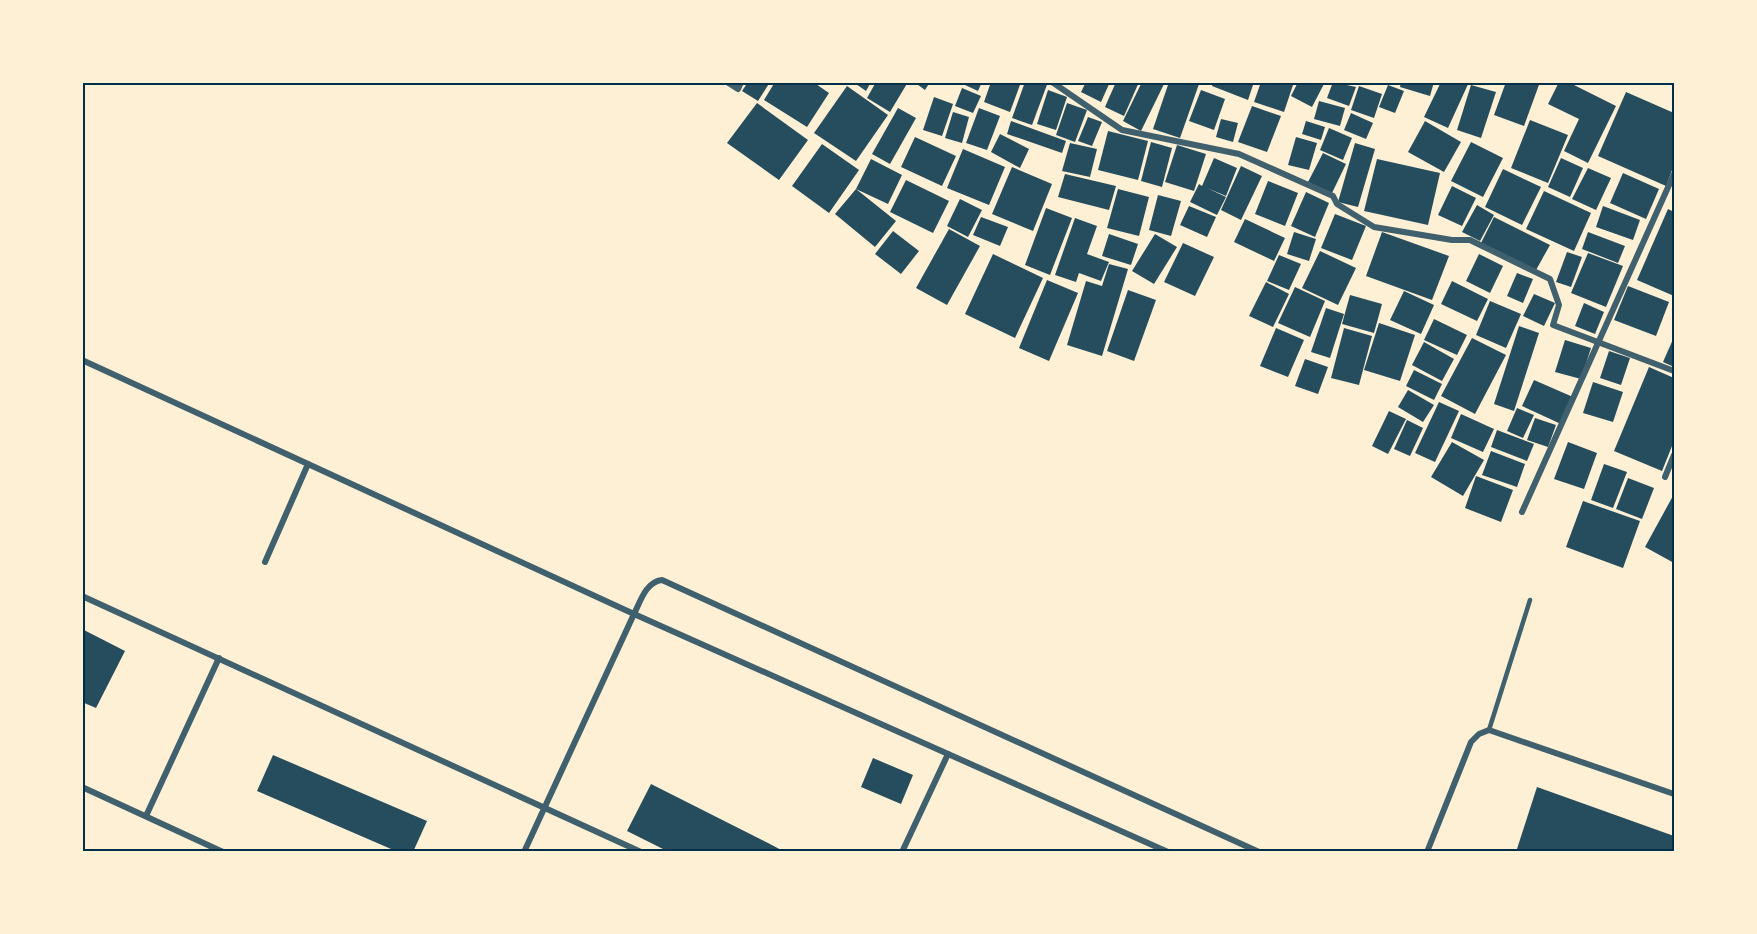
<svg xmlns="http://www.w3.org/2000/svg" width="1757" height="934" font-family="'Exo 2',sans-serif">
  <rect width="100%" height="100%" fill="#fdf0d5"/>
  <g fill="#264d5e">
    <path d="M748 82H770L758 101 742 91Z"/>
    <path d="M775 82H813L829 93 807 127 764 100Z"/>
    <path d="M853 82H871L866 91Z"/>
    <path d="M876 82H908L890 112 867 98Z"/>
    <path d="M914 82H930L925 90Z"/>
    <path d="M966 82H982L978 91 965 85Z"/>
    <path d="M991 82H1021L1010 112 984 102Z"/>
    <path d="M1025 82H1048L1032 125 1012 118Z"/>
    <path d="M1086 82H1110L1101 102 1081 92Z"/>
    <path d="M1116 82H1139L1124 116 1105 107Z"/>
    <path d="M1142 82H1165L1141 131 1123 121Z"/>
    <path d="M1169 82 1199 84 1180 138 1153 129Z"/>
    <path d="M1213 82H1254L1248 100 1212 86Z"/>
    <path d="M1261 82H1294L1284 112 1254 102Z"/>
    <path d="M1298 82H1325L1312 107 1291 96Z"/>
    <path d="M1333 82 1356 87 1349 106 1327 98Z"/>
    <path d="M1401 82H1434L1430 96 1400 87Z"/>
    <path d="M1441 82H1469L1448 128 1424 117Z"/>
    <path d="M1506 82H1540L1524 126 1494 115Z"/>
    <path d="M1559 82H1568L1616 106 1588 163 1564 151 1579 119 1548 104Z"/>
    <path d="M1388 85 1404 91 1395 113 1379 107Z"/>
    <path d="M1471 85 1496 92 1481 138 1457 130Z"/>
    <path d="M847 86 888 115 856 161 814 133Z"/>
    <path d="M1359 86 1382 94 1374 118 1351 110Z"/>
    <path d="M962 88 981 96 973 113 955 106Z"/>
    <path d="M1048 90 1067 97 1056 130 1037 124Z"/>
    <path d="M1201 90 1225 99 1214 130 1189 121Z"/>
    <path d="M1626 92 1674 113V165L1666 186 1598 156Z"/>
    <path d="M934 97 953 104 942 136 923 130Z"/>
    <path d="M1319 101 1345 108 1340 126 1314 119Z"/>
    <path d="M757 103 808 140 779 180 727 143Z"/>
    <path d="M1067 103 1087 110 1075 142 1056 135Z"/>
    <path d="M1252 106 1281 116 1267 152 1238 142Z"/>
    <path d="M898 108 916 118 890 164 872 154Z"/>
    <path d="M979 108 1000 116 987 150 966 143Z"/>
    <path d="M953 112 969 117 962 143 945 138Z"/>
    <path d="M1351 113 1373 123 1366 139 1344 130Z"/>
    <path d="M1088 117 1102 122 1092 146 1078 141Z"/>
    <path d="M1221 119 1238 123 1233 142 1216 137Z"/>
    <path d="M1530 120 1568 135 1548 183 1511 168Z"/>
    <path d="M1011 121 1066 141 1062 153 1007 134Z"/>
    <path d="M1306 121 1325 127 1321 140 1302 134Z"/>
    <path d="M1425 121 1461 142 1444 172 1408 152Z"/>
    <path d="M1329 128 1352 138 1343 160 1320 150Z"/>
    <path d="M1108 131 1148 141 1138 180 1098 170Z"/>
    <path d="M1000 134 1029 149 1020 168 991 152Z"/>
    <path d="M915 137 956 156 942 186 901 167Z"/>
    <path d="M1296 137 1317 143 1309 170 1288 165Z"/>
    <path d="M1151 142 1172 148 1162 187 1141 181Z"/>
    <path d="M1471 142 1503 158 1483 197 1451 181Z"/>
    <path d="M1070 143 1097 149 1090 177 1062 171Z"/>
    <path d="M1355 143 1375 149 1358 207 1338 202Z"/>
    <path d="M822 144 859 170 829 213 792 186Z"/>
    <path d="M1177 145 1206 154 1194 191 1165 182Z"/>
    <path d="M963 149 1005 167 989 205 947 188Z"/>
    <path d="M1323 153 1346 164 1332 193 1308 182Z"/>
    <path d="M1214 158 1237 168 1226 196 1207 188 1226 197 1217 215 1190 202 1199 184 1202 186Z"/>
    <path d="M1561 158 1583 168 1570 197 1548 187Z"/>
    <path d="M871 159 902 175 888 204 856 189 896 221 875 247 835 214 856 189Z"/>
    <path d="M1377 159 1440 173 1428 225 1364 211Z"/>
    <path d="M1241 166 1262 176 1241 220 1221 210Z"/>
    <path d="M1012 167 1052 184 1033 231 992 214Z"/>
    <path d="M1588 168 1611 178 1596 210 1572 199Z"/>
    <path d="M1503 169 1541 187 1522 225 1485 207Z"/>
    <path d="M1623 173 1659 189 1646 219 1610 203Z"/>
    <path d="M1065 174 1116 186 1109 210 1058 197Z"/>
    <path d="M906 180 949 201 933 233 890 212Z"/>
    <path d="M1268 181 1298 193 1285 226 1255 214Z"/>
    <path d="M1452 186 1476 198 1462 226 1438 215Z"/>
    <path d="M1118 189 1149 197 1139 236 1107 228Z"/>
    <path d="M1544 191 1591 213 1574 251 1526 229Z"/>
    <path d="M1306 192 1329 203 1315 237 1291 226Z"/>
    <path d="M1158 195 1181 201 1171 236 1149 230Z"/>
    <path d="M960 199 982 210 968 237 947 226Z"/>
    <path d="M1477 205 1494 215 1480 241 1462 232Z"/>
    <path d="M1189 206 1216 217 1207 237 1180 225Z"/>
    <path d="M1603 206 1640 220 1633 240 1596 227Z"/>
    <path d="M1046 208 1072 218 1050 275 1025 265Z"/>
    <path d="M1668 209 1674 212V296L1637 280Z"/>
    <path d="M1335 214 1366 226 1352 260 1321 248Z"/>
    <path d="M981 217 1008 227 1000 246 973 235Z"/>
    <path d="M1494 217 1550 245 1536 270 1481 243Z"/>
    <path d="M1075 218 1097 226 1087 254 1109 262 1101 281 1079 273 1076 282 1055 275Z"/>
    <path d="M1245 219 1285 238 1274 261 1234 242Z"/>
    <path d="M949 229 980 246 947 305 916 288Z"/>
    <path d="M893 231 919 251 901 274 875 254Z"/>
    <path d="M1294 232 1316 239 1309 261 1287 254Z"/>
    <path d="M1382 232 1449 256 1432 300 1366 276Z"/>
    <path d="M1588 232 1625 246 1618 263 1582 249Z"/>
    <path d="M1109 234 1138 244 1131 265 1102 256Z"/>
    <path d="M1155 234 1177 247 1154 284 1132 271Z"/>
    <path d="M1183 243 1214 257 1195 296 1164 282Z"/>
    <path d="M1320 251 1356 268 1338 305 1302 288Z"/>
    <path d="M1567 252 1582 257 1571 287 1556 282Z"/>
    <path d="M1588 253 1623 266 1606 307 1571 293Z"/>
    <path d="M993 254 1043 278 1015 338 965 314Z"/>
    <path d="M1479 254 1503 266 1490 293 1466 281Z"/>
    <path d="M1279 255 1301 264 1289 290 1267 281Z"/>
    <path d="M1109 264 1128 269 1102 356 1067 345 1086 281 1102 286Z"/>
    <path d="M1517 273 1533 279 1523 303 1507 296Z"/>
    <path d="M1047 280 1078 293 1049 361 1019 348Z"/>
    <path d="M1452 281 1488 299 1477 321 1441 304Z"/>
    <path d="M1266 282 1289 294 1273 327 1249 316Z"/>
    <path d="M1628 286 1669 302 1656 336 1614 320Z"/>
    <path d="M1295 287 1325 301 1310 337 1278 323Z"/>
    <path d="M1128 290 1156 300 1134 361 1107 351Z"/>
    <path d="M1404 291 1434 305 1421 334 1390 320Z"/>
    <path d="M1534 294 1555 303 1544 326 1523 316Z"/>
    <path d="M1350 295 1382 304 1374 333 1342 324Z"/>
    <path d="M1490 301 1521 314 1506 348 1476 335Z"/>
    <path d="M1584 303 1604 312 1595 334 1575 326Z"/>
    <path d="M1326 308 1344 314 1330 358 1311 352Z"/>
    <path d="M1434 319 1467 335 1457 355 1424 340Z"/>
    <path d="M1379 323 1415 335 1400 381 1364 370Z"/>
    <path d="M1519 326 1539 333 1514 411 1494 404Z"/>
    <path d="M1276 328 1304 340 1288 377 1260 366Z"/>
    <path d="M1344 328 1372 336 1359 385 1331 378Z"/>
    <path d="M1674 337V367L1663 362Z"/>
    <path d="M1472 338 1506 355 1475 414 1441 396Z"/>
    <path d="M1565 340 1591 348 1581 379 1555 372Z"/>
    <path d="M1424 342 1454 359 1442 381 1412 365Z"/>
    <path d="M1609 351 1630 358 1621 385 1600 378Z"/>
    <path d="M1305 359 1328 367 1318 394 1295 386Z"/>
    <path d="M1649 367 1674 378V441L1662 471 1614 451Z"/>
    <path d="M1414 370 1442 384 1434 400 1406 386Z"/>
    <path d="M1534 380 1573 397 1561 424 1522 406Z"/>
    <path d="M1593 382 1623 392 1613 422 1583 413Z"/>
    <path d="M1408 390 1434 405 1423 422 1398 407Z"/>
    <path d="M1439 402 1459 411 1435 462 1415 453Z"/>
    <path d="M1517 408 1534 415 1523 438 1507 431Z"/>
    <path d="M1389 411 1406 419 1388 454 1372 446Z"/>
    <path d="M1461 414 1494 429 1483 452 1451 438Z"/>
    <path d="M1535 418 1556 425 1548 447 1527 440Z"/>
    <path d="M1407 420 1423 428 1410 456 1394 449Z"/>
    <path d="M1497 430 1534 444 1527 461 1491 447Z"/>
    <path d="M1452 442 1484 460 1463 496 1431 477Z"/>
    <path d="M1568 442 1597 453 1584 489 1554 479Z"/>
    <path d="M1491 451 1525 464 1517 487 1482 475Z"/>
    <path d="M1604 464 1627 472 1613 508 1591 500Z"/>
    <path d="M1476 476 1513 490 1501 522 1465 508Z"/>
    <path d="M1628 478 1654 488 1642 519 1616 509Z"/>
    <path d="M1674 494V563L1645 547Z"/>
    <path d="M1583 501 1640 521 1623 568 1566 547Z"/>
    <path d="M82 629 125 651 96 708 82 702Z"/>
    <path d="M273 755 427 821 413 852H398L257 791Z"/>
    <path d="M873 758 913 775 901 804 861 787Z"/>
    <path d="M651 784 768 843 785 852H669L627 831Z"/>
    <path d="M1537 787 1674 836V852H1516Z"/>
  </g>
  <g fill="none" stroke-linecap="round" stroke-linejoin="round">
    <path stroke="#3f606c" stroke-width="4.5" d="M1489 730 1530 600"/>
    <g stroke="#3f606c" stroke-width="6">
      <path d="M727 82 738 89 741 82"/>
      <path d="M1052 82 1122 130 1239 154 1333 196 1337 204 1374 227 1452 240H1470L1550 279 1559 305 1553 325 1674 371"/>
      <path d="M82 360 634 614 1168 852"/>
      <path d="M1665 477 1674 455"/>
      <path d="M1522 512 1674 174"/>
      <path d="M265 562 308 464"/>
      <path d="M82 596 641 852"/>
      <path d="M82 787 223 852"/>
      <path d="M146 816 219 658"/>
      <path d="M524 852 634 614C641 600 646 582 662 580L1259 852"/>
      <path d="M902 852 948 754"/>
      <path d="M1427 852 1471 742 1479 734 1489 730 1674 794"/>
    </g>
  </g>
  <rect width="1757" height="934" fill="none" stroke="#fdf0d5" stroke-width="168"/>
  <rect x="84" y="84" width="1589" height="766" fill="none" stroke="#003049" stroke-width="2"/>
</svg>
